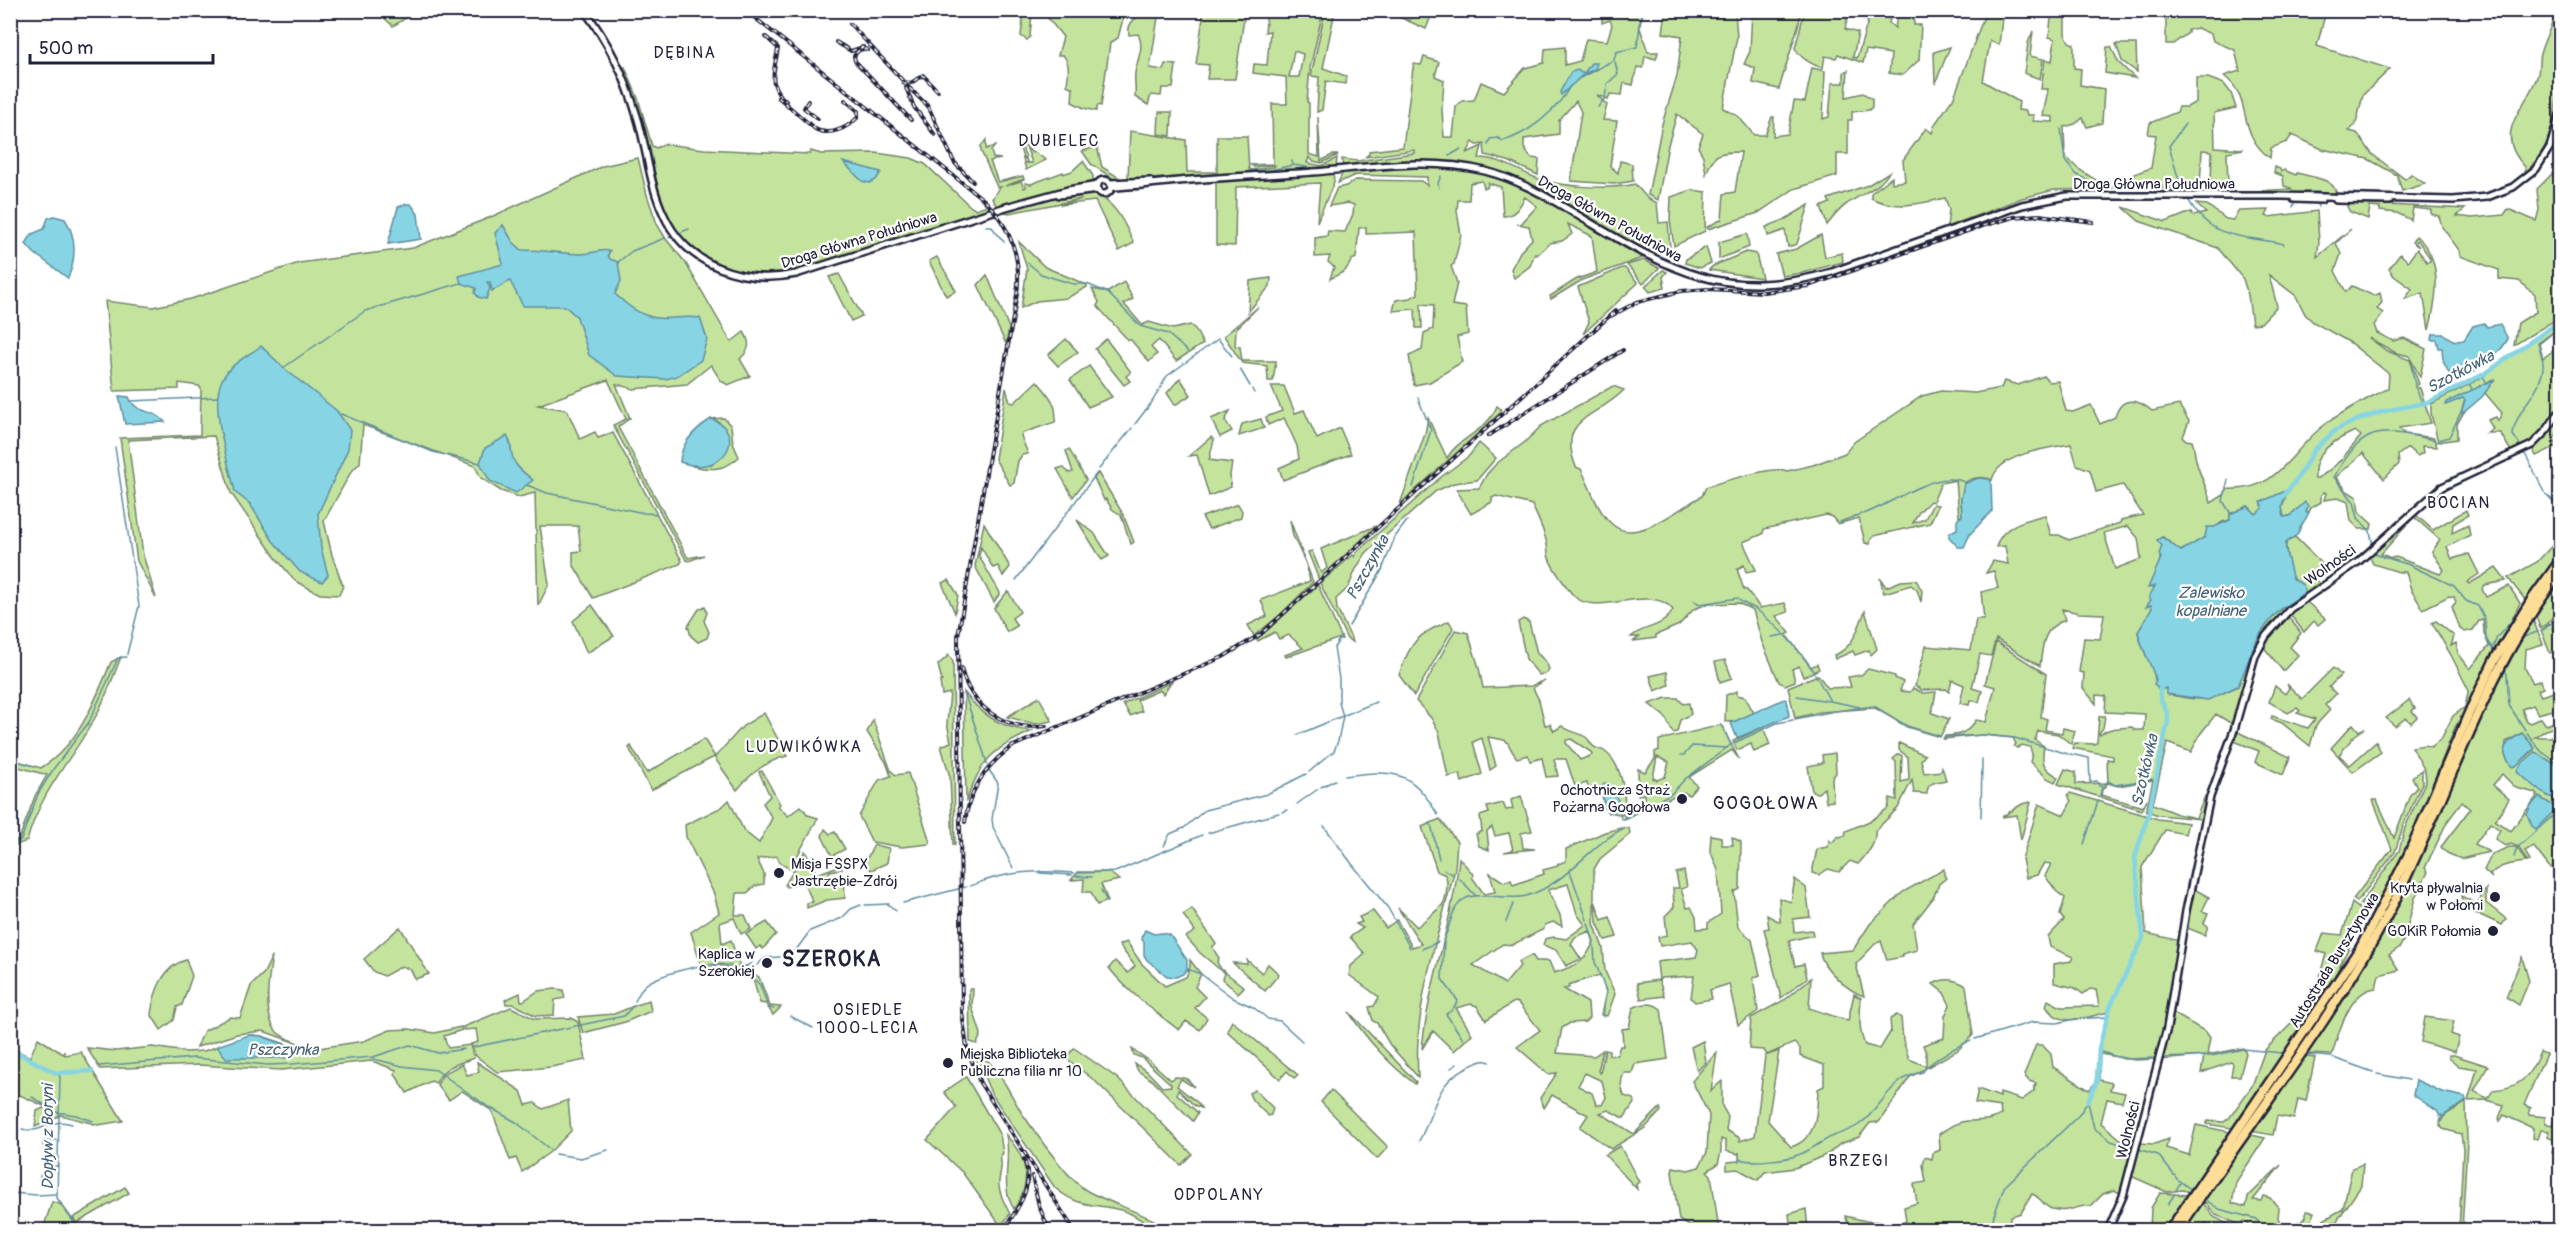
<svg xmlns="http://www.w3.org/2000/svg" width="2571" height="1241" font-family="Pangolin,sans-serif">
  <rect width="100%" height="100%" fill="#fff"/>
  <filter id="ink" filterUnits="userSpaceOnUse"><feTurbulence type="fractalNoise" baseFrequency=".0167" numOctaves="2"/><feDisplacementMap in="SourceGraphic" scale="12" xChannelSelector="R" yChannelSelector="G"/><feConvolveMatrix kernelMatrix="1 2 1 2 8 2 1 2 1" color-interpolation-filters="sRGB"/></filter>
  <g filter="url(#ink)">
    <g fill="#c4e49d" stroke="#73836c" stroke-width="1.5" fill-rule="evenodd">
      <path d="M1805 10 1849 11 1845 29 1858 33 1853 57 1857 58 1868 21 1863 19 1866 11H1892L1889 23 1895 28 1898 11H1907V15L1914 16V25H1921L1919 60 1903 75 1889 73 1891 54 1866 50 1863 63 1838 54 1836 58 1825 56 1823 68C1812 65 1800 58 1795 48Z"/>
      <path d="M377 11H409L412 14 393 26Z"/>
      <path d="M1024 11H1032L1030 37 1027 40 1021 36Z"/>
      <path d="M1047 11H1125L1118 38 1110 43 1101 106 1098 105 1096 111 1084 108 1072 102 1073 88 1067 85C1068 74 1071 64 1063 55H1058L1063 37 1047 17Z"/>
      <path d="M1145 11H1159L1150 68 1163 70 1165 64 1176 65 1173 88H1162L1161 96 1151 95 1148 105 1135 97C1136 88 1134 80 1135 73 1137 59 1145 48 1138 34L1129 35C1127 24 1133 18 1144 14Z"/>
      <path d="M1204 11H1245L1235 79H1207L1209 65 1196 64Z"/>
      <path d="M1267 11H1323L1310 68 1307 102 1309 103V154L1319 157 1318 117 1321 161 1332 155H1338L1322 163 1313 161 1309 157 1307 163 1322 166 1337 158 1336 167 1117 181 1091 164 1082 151 1097 147 1102 167 1121 179 1128 178 1130 131 1186 140 1187 172H1217V136H1247L1249 170 1274 167 1275 165 1254 167 1251 165 1273 164 1272 104H1287L1286 77 1253 73 1254 64 1267 65 1270 31 1265 32ZM1294 51 1303 54 1299 77H1289Z"/>
      <path d="M1325 11H1335L1323 68 1346 76 1345 84 1326 81 1322 110 1317 112 1319 77 1311 76Z"/>
      <path d="M1413 11H1433L1426 29 1388 12 1410 21Z"/>
      <path d="M1602 11H1644L1639 25 1648 52H1658L1656 59 1645 56 1643 68 1637 67 1633 85 1624 83 1622 95 1610 94 1608 99 1597 95 1607 105 1603 120 1617 121 1610 166 1618 173 1620 161 1632 164 1633 181 1614 184 1571 181 1581 112 1576 101 1559 120V134L1524 139V148L1531 158 1539 159 1538 175 1508 161 1485 155 1484 144 1477 145 1473 142 1467 153 1482 146 1479 158C1500 158 1517 170 1536 178 1560 187 1610 190 1635 184L1647 198 1657 203 1659 223 1668 222 1670 248 1649 255C1597 221 1528 173 1466 164 1426 158 1383 164 1343 167L1342 159 1357 161 1414 153V150L1365 157 1369 154V151L1403 147 1413 68 1414 64 1421 65 1424 57 1439 62 1435 76 1444 80 1442 110 1444 137H1453L1456 107 1462 101 1474 100 1481 82 1504 92 1525 68 1544 63 1545 49 1565 47V65L1580 61 1586 39 1607 41 1612 25 1610 20 1602 23Z"/>
      <path d="M1666 11H1735L1737 37 1723 108 1738 116 1754 135H1765L1772 117H1774L1773 136 1788 134 1794 101 1805 102 1812 68 1825 71 1823 119 1829 117 1832 83H1844V72L1848 70 1846 97 1863 93 1872 99V107L1869 110 1852 112V120H1848V154H1837V176L1794 189 1758 213 1708 229 1707 227 1722 219 1724 194 1735 192 1741 152C1719 152 1714 152 1706 174L1703 156 1698 147 1703 134 1677 114 1668 145 1658 200 1648 195 1662 124 1677 76 1682 36 1663 33Z"/>
      <path d="M1752 11H1801L1799 23 1779 89 1753 83 1755 68 1744 64 1750 51Z"/>
      <path d="M1986 11H2003L1999 45 1990 41 1983 81 2019 102 2018 110 2026 111 2027 115H2034L2033 121 2053 122V117L2043 116 2048 89H2041L2045 59 2052 61 2055 39 2049 37 2051 18 2056 11H2065V34L2069 42 2074 44V68L2081 69 2080 85 2104 89 2102 123 2087 127 2083 118 2075 124 2064 127 2065 156 2077 168 2105 186 2103 189 2054 190 2022 198 1947 227 1949 209 1945 198C1920 204 1895 210 1871 198V193L1892 177V183L1905 181 1903 160 1926 128 1932 133 1935 124 1954 97Z"/>
      <path d="M2135 11H2326L2317 46 2390 69 2363 95 2356 124 2349 131 2357 133 2372 154 2405 179 2411 174 2425 184 2402 191 2397 175 2368 159 2322 149 2292 135 2287 142 2271 148 2270 158C2235 132 2254 98 2224 76L2240 71 2235 50 2213 41 2211 34 2197 28 2188 30V33L2173 44H2166V15H2134Z"/>
      <path d="M2557 11H2560C2560 52 2562 107 2545 146 2540 157 2530 167 2523 177L2526 168C2491 132 2524 112 2537 77 2540 70 2538 61 2540 54 2544 39 2552 25 2557 11Z"/>
      <path d="M2033 31 2030 56 2043 59 2040 79 2024 73 2028 43Z"/>
      <path d="M2116 44H2136L2137 72 2122 61Z"/>
      <path d="M1950 47 1935 84 1934 52Z"/>
      <path d="M2107 47H2111L2119 63 2135 78 2105 73Z"/>
      <path d="M625 67 638 98 652 146 656 148 665 144 704 149 810 154 811 151 821 154 876 153 911 158 925 164 971 207 975 209 987 205 991 209C943 224 895 240 847 255 821 263 791 277 763 276 724 274 684 253 667 216 657 194 655 169 649 145 641 119 631 93 621 68Z"/>
      <path d="M2196 78H2208L2224 84 2231 93 2236 108 2214 113 2215 147 2243 149 2227 152 2228 187 2218 182 2211 184 2212 151 2202 150 2200 185 2195 188 2185 184C2171 194 2149 186 2133 184L2134 174 2151 168 2156 135 2148 134 2150 123 2177 112 2179 107H2187L2196 102Z"/>
      <path d="M1159 112H1172L1171 136 1158 134Z"/>
      <path d="M986 140V149L995 146 991 151 993 158 1001 159 990 161 998 182 1023 176 1024 179 1005 186 1021 181 1024 188 1026 187 1025 183 1031 184 1063 172V174L1072 171 1083 161 1093 176V182L1090 184 998 207 992 199 998 189 1001 187H997L981 151V146Z"/>
      <path d="M1024 144 1032 153 1034 152 1046 160 1026 170 1023 159 1026 158 1027 162 1025 163H1032L1026 146 1022 147 1026 157 1023 158 1019 145Z"/>
      <path d="M2560 157V317L2514 345 2518 323 2536 312 2535 294 2519 281 2499 279V270L2460 256 2459 250 2442 227 2439 216 2431 214V210L2413 208 2411 220 2397 213 2380 211V208L2370 207 2368 219 2350 212 2347 207 2348 203 2465 209 2457 216 2472 218 2504 215 2508 209 2536 221 2539 210 2537 189 2555 171Z"/>
      <path d="M638 158 647 195 657 224 666 239 685 262 731 342 744 332C751 343 750 350 740 359L750 376 728 385 721 381 711 365 687 384 633 389 616 384 630 418 618 427 688 558 704 555 689 561 686 560 613 425 626 419 608 380 538 405 567 410 580 439 595 432 598 438 613 433 682 561 680 564 593 598 573 564V552L581 551 578 526H540L549 584 538 606 535 493 519 497 501 491 481 478 475 466 363 425 360 463 351 472 324 521 332 555 343 586 339 595 320 594 295 581 276 558 231 493 214 436 128 440 143 555 156 598 137 561 120 438 200 435 201 389 199 386 179 383V389L114 391 105 301 153 307 191 299 299 263 413 248 491 217 603 166Z"/>
      <path d="M1435 167 1475 172 1515 184 1534 193 1642 258 1582 280 1551 299 1550 296 1577 279 1597 272 1592 236 1568 224 1572 234 1562 241 1550 243 1537 255 1535 253 1530 266 1514 278 1511 269 1520 252 1532 239 1529 226 1517 224H1521L1537 206 1525 197C1520 205 1516 216 1503 216L1501 187 1488 183 1487 188H1484L1482 181 1470 183 1469 200H1458L1457 211 1461 235 1454 264 1451 266 1457 283 1452 305 1466 307 1468 334 1457 337 1462 362 1430 382 1414 385 1409 356 1422 350 1424 333 1433 329 1434 305 1421 304 1422 328H1416L1415 309 1393 311 1396 300 1410 298 1418 294 1416 232 1366 234V227L1359 228 1356 258 1352 260 1345 271 1330 279 1334 267 1328 262 1330 256 1315 257V238L1327 236 1328 231 1345 232 1353 214 1354 205 1348 203 1329 206 1337 188 1346 186 1355 180 1421 181 1427 185V177L1355 175 1338 183 1343 172Z"/>
      <path d="M2275 167 2280 169 2281 172 2284 170 2296 175 2297 173C2310 177 2333 178 2336 192L2330 195 2253 194 2254 191 2293 189 2284 186 2283 176 2274 173Z"/>
      <path d="M1889 172C1880 189 1861 193 1847 204 1839 209 1833 218 1827 225L1821 207 1830 203 1828 199 1868 185Z"/>
      <path d="M1333 173 1334 182 1317 222 1320 183 1236 187 1235 246 1216 245V181Z"/>
      <path d="M1692 190 1706 192 1705 231 1674 246 1670 220 1671 197Z"/>
      <path d="M1092 192C1117 204 1122 219 1134 243L1119 251 1095 201 1060 205 1082 199 1009 213 1001 211 1044 198Z"/>
      <path d="M2196 204 2207 205 2226 219 2233 220 2238 211 2269 210 2266 216 2268 217 2317 211 2319 242 2317 257 2351 229 2336 243 2341 254 2335 271 2346 292 2352 286 2374 296 2380 293 2382 302 2377 309 2383 313 2374 325 2377 333 2393 341 2404 338 2426 349 2420 377 2409 356 2396 353 2369 338 2387 351 2410 360 2419 384 2415 387 2420 388 2431 423 2399 428 2405 434 2434 438 2437 447 2422 446 2423 453 2417 456 2408 448 2398 455 2399 464 2384 479 2363 453 2336 477 2347 491 2357 497 2359 512 2372 524 2371 529H2359L2351 521 2348 502 2338 498 2324 500 2326 493 2324 492 2321 495V502L2311 508 2309 512 2284 517 2282 508 2286 495 2256 514 2248 506 2230 514V520L2222 522 2196 544 2180 551 2163 537C2161 561 2154 584 2152 607 2151 615 2142 625 2138 632 2141 647 2148 658 2153 671 2156 679 2154 684 2159 690L2167 688 2166 694C2201 701 2206 702 2238 686 2243 675 2244 664 2249 654 2259 629 2278 608 2302 595 2300 588 2295 584 2292 577 2290 574 2285 546 2286 543L2295 537 2322 564 2309 573 2321 586C2309 594 2295 602 2283 612 2251 642 2246 685 2232 724L2216 714 2201 733 2191 752 2167 743 2153 804 2177 814 2196 818 2205 796 2208 797 2201 819 2159 815 2146 811 2153 780 2118 786 2108 783 2102 790 2101 795 2143 807 2147 799 2142 810 2058 784 2065 769 2076 772V784L2108 783 2107 759 2113 760V756L2072 748 2075 743 2095 744 2097 742 2099 717 2105 716 2103 728 2099 733 2100 735C2108 727 2121 728 2132 727L2135 730H2144L2145 714 2105 712 2106 696 2096 695V704L2083 688 2084 673 2079 672 2084 638 2100 639 2104 614 2079 613 2062 609 2065 620C2042 628 2043 645 2040 666L1996 639 1991 656 1980 654 1972 688 1982 691 1979 702 1970 700 1969 705 1960 703 1964 685 1952 680 1949 692 1946 689 1922 690 1915 686 1926 646 1971 650 1976 619H1984L1981 592 1998 588 1994 571 1986 573 1993 561 2008 564 2005 546 1996 547C2002 525 2025 520 2045 515L2051 535H2059L2069 540 2120 523 2121 520 2143 515 2123 485 2096 492 2090 470 2077 465 2071 444C2048 448 1998 454 1992 480 1984 475 1971 478 1964 483V493L1961 498 1962 516 1959 517 1956 480 1941 483 1933 502 1930 501 1919 512 1913 523 1925 519 1933 504 1938 505 1930 523 1874 536 1871 539 1870 544 1865 543 1859 518 1838 524 1832 517 1826 515 1764 529 1763 534 1743 542 1756 570 1746 572 1744 565 1737 569 1744 590H1747L1760 608 1785 603 1788 612 1776 616 1790 633 1786 635 1811 667 1817 664 1819 669 1803 677 1799 666 1792 669 1795 681 1785 685 1779 682 1762 642 1753 610 1738 603 1708 604 1694 609 1679 625 1656 635V638L1634 641 1639 637H1631C1644 625 1663 629 1673 610 1654 583 1596 617 1575 597 1568 590 1552 567 1549 558 1547 553 1548 546 1546 540 1543 528 1537 516 1532 505L1496 496 1492 498V502L1471 514 1456 489 1479 488 1487 474 1496 464 1525 442 1541 426 1613 386 1624 390C1597 418 1556 417 1576 467L1581 469C1590 486 1597 512 1613 525 1637 546 1682 506 1702 496L1706 487C1721 482 1775 465 1787 471L1813 465 1845 453 1854 442 1922 396 1941 391 1975 393 2001 388 2004 381 2018 385 2044 376 2049 382 2058 381 2066 411 2073 412 2091 405 2100 424 2115 417C2121 396 2137 398 2152 411L2179 405 2189 421 2183 437 2186 440 2192 441C2195 450 2195 461 2199 470 2203 482 2208 491 2211 503L2224 495 2227 489C2281 492 2290 449 2327 423 2346 409 2368 399 2388 388L2389 374 2349 342 2313 322 2305 314 2296 296 2269 275 2277 306 2261 323 2252 324 2248 295 2243 279 2218 248 2139 221 2123 207 2166 222 2191 212 2193 216 2206 213ZM2355 431 2361 436C2348 451 2334 471 2315 479 2312 452 2333 441 2355 431ZM2128 526 2138 538 2141 559 2115 569 2104 533Z"/>
      <path d="M1809 205 1797 244 1788 247 1785 230 1768 236 1766 227 1784 220Z"/>
      <path d="M1747 234 1749 247 1719 259V242Z"/>
      <path d="M1821 235 1825 257 1842 253 1843 262 1802 273 1782 276 1776 254 1796 249Z"/>
      <path d="M2416 236C2444 258 2437 299 2429 330L2423 293 2405 299 2412 289 2394 276 2389 269 2400 254 2408 261 2417 249 2427 262 2430 261V258L2419 242 2417 240 2415 242 2419 247 2412 242Z"/>
      <path d="M1019 242 1045 267 1087 285V287L1067 298 1037 301 1021 308 1027 269Z"/>
      <path d="M1706 247 1711 263 1700 268 1685 263 1686 259Z"/>
      <path d="M1746 252 1756 254 1762 278 1709 270 1713 266Z"/>
      <path d="M937 257 956 291 946 296 929 261Z"/>
      <path d="M1644 260 1659 268 1643 284 1627 265Z"/>
      <path d="M1622 268H1625L1638 283 1583 334 1589 322 1578 287Z"/>
      <path d="M1663 270 1667 272 1663 277 1665 288 1650 292 1645 286Z"/>
      <path d="M839 274 862 316 851 321 829 277Z"/>
      <path d="M987 275 1009 328 1006 344 978 285Z"/>
      <path d="M1271 278 1270 286 1248 312 1250 281Z"/>
      <path d="M1124 282 1133 299 1124 304 1142 325 1149 322 1173 329 1190 325 1195 329 1203 344 1176 361 1159 340 1151 347 1157 354 1149 362 1131 340H1128L1097 306 1099 302 1092 289 1108 292Z"/>
      <path d="M1258 307 1236 329 1235 346 1240 347 1242 361H1276L1273 381H1268L1267 366 1242 363 1224 336Z"/>
      <path d="M2560 322V327L2539 344 2543 358 2560 346 2558 371 2560 373V409L2552 422 2534 441 2494 459 2511 451 2500 433H2487L2493 429 2488 420 2496 417 2498 421 2502 413 2484 392 2493 379 2463 397 2465 400 2461 412H2464L2457 424V439L2438 442 2431 414V404L2479 379Z"/>
      <path d="M1066 339 1078 352 1058 366 1048 355Z"/>
      <path d="M1106 339 1131 372 1126 376 1130 381 1124 385 1095 349Z"/>
      <path d="M1089 366 1112 397 1088 407 1070 380Z"/>
      <path d="M1180 378 1191 395 1175 405 1167 393Z"/>
      <path d="M1037 381C1048 394 1059 405 1055 422L1023 433 1021 436 1028 454 1022 455 1018 461 1014 483 1010 485 995 459 1006 388 1010 402 1014 403Z"/>
      <path d="M1271 386H1284L1295 413 1304 410 1317 439 1340 428 1351 454 1283 480 1279 468 1299 459 1297 446 1284 418 1268 425 1266 417 1282 411Z"/>
      <path d="M1497 406 1501 409 1500 413 1400 504 1425 434 1428 418 1447 458C1460 436 1487 432 1497 406Z"/>
      <path d="M1230 411 1225 421 1232 431 1220 437 1211 419Z"/>
      <path d="M2560 415 2558 424 2560 433 2553 438 2557 446 2536 456 2532 448 2554 426Z"/>
      <path d="M724 418 731 426 733 443 739 457C724 471 711 470 692 466L713 464 719 422 711 419Z"/>
      <path d="M1261 419 1264 428 1239 436 1242 424Z"/>
      <path d="M1211 437 1214 440 1209 460 1232 463 1230 475 1231 487 1209 496 1197 455 1189 456Z"/>
      <path d="M1479 443 1496 458 1477 480 1454 483 1436 491 1366 553 1356 569 1348 588 1336 599 1337 609 1353 642 1347 639 1320 583 1353 555 1355 557 1356 553 1441 477 1469 456Z"/>
      <path d="M1069 449 1086 480 1073 497 1057 469 1063 467 1069 473 1073 472 1066 451Z"/>
      <path d="M1098 473 1123 514 1134 542 1131 544 1121 515 1112 509 1106 499 1104 500 1094 478Z"/>
      <path d="M1238 504 1242 511 1241 517 1209 529 1202 517Z"/>
      <path d="M2466 510 2468 515 2453 524 2452 533 2468 525 2470 535 2447 547 2452 559 2469 554 2479 574 2467 582 2469 584 2496 568 2506 581 2485 585 2482 589 2486 597 2509 586 2520 603 2464 715 2455 727 2407 850 2373 913 2360 904 2399 851 2405 828 2426 780 2425 771 2412 747 2425 745 2431 747 2441 739 2453 716 2465 707 2468 693 2467 687 2451 655 2432 623 2436 621 2454 636 2451 646 2456 643 2458 653 2470 669 2489 646 2484 633 2483 620 2479 621 2473 630 2465 632 2460 629 2452 607 2456 602 2454 597 2449 596 2423 609 2411 590 2406 572H2399L2373 564 2369 555 2415 514 2433 530ZM2414 517 2440 540 2432 552 2444 570 2440 574 2396 557 2391 558 2381 554Z"/>
      <path d="M1077 520 1094 533 1109 556 1102 560Z"/>
      <path d="M1290 520 1313 582 1281 614 1254 636 1248 625 1267 616 1261 600 1310 581 1306 564 1293 536Z"/>
      <path d="M984 523 1010 567 1003 576 998 566 993 568 981 547 979 556 1000 593 994 602 975 566Z"/>
      <path d="M1376 526 1319 580 1308 552 1312 551 1321 573 1327 568 1321 549Z"/>
      <path d="M2560 537V557L2526 601 2508 578 2537 562Z"/>
      <path d="M1880 578 1886 587 1901 581 1916 580 1922 591 1921 602 1917 590 1911 585 1884 593Z"/>
      <path d="M2560 578C2560 595 2559 619 2540 628L2535 614Z"/>
      <path d="M949 580 958 595 955 613 942 583Z"/>
      <path d="M1318 585 1342 639H1337L1286 657 1285 655 1303 648 1289 635 1279 639 1275 632 1258 641 1256 640Z"/>
      <path d="M1008 591 1020 612 1012 618 1017 626 1007 632 994 608Z"/>
      <path d="M2306 601 2325 619 2318 625 2314 621 2304 632 2288 612Z"/>
      <path d="M592 605 614 636 587 653 573 621Z"/>
      <path d="M2560 605V624L2552 628 2556 637 2560 636V649L2550 653 2541 630 2551 623Z"/>
      <path d="M705 606 707 613 704 621 709 632 707 638 698 642 691 636 688 626 699 609Z"/>
      <path d="M1865 611 1877 649 1871 655 1869 650 1855 655 1853 651 1835 659 1834 655C1853 649 1858 628 1865 611Z"/>
      <path d="M2286 614 2301 633 2290 647 2298 655 2283 671 2262 645Z"/>
      <path d="M2532 618 2543 644 2526 649 2525 668 2533 683 2541 680 2543 688 2538 690 2541 696 2560 690V704L2552 710 2538 714 2533 705 2522 709 2526 721 2530 723 2541 718 2546 725 2560 720V725L2546 730 2535 737H2550L2560 732V768L2538 753 2535 784 2546 795 2560 801V861L2550 868 2533 846 2525 851 2530 861 2527 862 2519 847 2511 844 2505 846 2495 839 2500 830 2490 823 2475 844 2489 852 2461 859 2447 853 2441 847 2470 809 2462 802 2447 822 2425 868 2428 872 2415 898 2405 935 2386 923 2484 705ZM2522 733 2534 750 2526 757 2509 763 2505 754 2506 742ZM2502 774 2516 788 2536 793 2538 795 2511 831 2495 821 2509 799 2493 785Z"/>
      <path d="M1523 619 1529 622 1537 653 1546 662 1549 669 1547 673 1539 675 1526 659 1518 622Z"/>
      <path d="M1449 621 1453 628 1414 696 1399 675C1412 640 1415 636 1449 621Z"/>
      <path d="M1455 630 1468 633 1479 668 1483 688 1531 686 1545 680 1533 688 1539 700 1545 725 1550 724 1554 731 1562 726C1569 732 1579 732 1587 738 1589 740 1590 743 1592 745 1595 749 1601 749 1604 751 1621 762 1628 796 1623 815 1604 810 1605 815 1602 794L1590 796 1587 783 1575 786 1566 759H1554L1558 776 1546 777 1542 758 1530 761 1528 755 1517 758C1501 738 1517 742 1488 737L1496 766 1490 770 1482 738 1473 742 1482 774 1462 782 1460 774 1448 777 1439 732 1431 718 1416 701ZM1571 739 1591 752 1592 755 1580 760 1566 743V740Z"/>
      <path d="M1996 642 2046 674 2041 717 2047 719 2045 730 2062 733 2063 728 2075 731 2071 744 2058 734 2038 731 2035 740 2044 746C2041 764 2043 768 2058 777L2055 782 2047 778 2030 762 2032 754 2030 747 2022 745 2017 748 2014 746 2016 744 2013 738 1981 735 1943 739 1945 736C1959 736 1969 732 1976 720L1986 722 1995 687 1985 684Z"/>
      <path d="M949 655 953 662 955 845H953L950 777 941 746 951 742 947 723 950 693 942 695 940 682 942 681 938 665Z"/>
      <path d="M121 657C113 677 106 697 96 716 71 761 41 790 27 841L11 847V842L19 839 35 796 47 775 11 765V759L41 768C79 744 95 701 111 662Z"/>
      <path d="M1725 660 1732 678 1720 682 1715 662Z"/>
      <path d="M2333 668 2341 675 2329 687 2336 694 2325 705 2330 710 2316 725 2310 746 2282 723 2271 719 2272 716 2308 728 2315 719 2297 713 2300 711 2297 708 2288 713 2269 702 2275 686 2285 694 2289 688 2287 684 2302 699Z"/>
      <path d="M1868 669 1895 676V678L1903 682 1900 691 1910 692 1913 688 1923 693 1936 692 1932 713 1949 719 1940 737 1907 727 1875 708 1820 712 1795 718 1788 687 1818 675 1828 688 1851 687 1848 677 1861 675Z"/>
      <path d="M1667 672 1669 685 1655 691 1650 676Z"/>
      <path d="M1171 682 1163 694 1160 690 1137 700 1142 711 1130 716 1123 704Z"/>
      <path d="M1737 691V695L1745 697 1754 713 1738 721 1725 722 1726 695Z"/>
      <path d="M964 692C981 715 1003 729 1032 731 992 750 981 759 966 802Z"/>
      <path d="M1039 697 1052 721 1036 724 1007 717Z"/>
      <path d="M1666 698H1678L1683 704 1689 703 1691 714 1680 720 1677 732 1673 733 1665 717 1649 704Z"/>
      <path d="M2409 700 2415 708 2412 711 2417 717 2411 723 2406 718 2395 726 2386 718Z"/>
      <path d="M764 713 787 756C766 761 750 774 737 790L714 757 651 790 629 748 631 746 647 773 704 739 715 757 743 726Z"/>
      <path d="M873 720 891 771 896 775 908 773 930 842 929 844 902 847 872 842 859 816 879 780 891 776 886 762 867 732Z"/>
      <path d="M2353 724 2359 731 2365 728 2354 736 2339 755 2350 765 2376 742 2381 752 2353 772 2331 748Z"/>
      <path d="M1721 725 1739 759 1732 750 1689 777 1697 786 1689 795 1683 792 1623 819 1628 810 1644 798V794L1638 795V769L1645 772 1655 759V752L1659 750V740ZM1657 757 1669 762 1665 777 1657 780 1653 778Z"/>
      <path d="M1763 727 1770 745 1754 752 1751 744 1737 750 1733 741Z"/>
      <path d="M2236 731 2290 757 2283 775 2255 762 2259 751 2234 741 2230 746Z"/>
      <path d="M1899 743 1925 755 1921 760 1924 773 1941 771 1942 767 1946 780C1936 782 1927 782 1927 794L1914 793 1912 780 1898 808 1875 831C1877 844 1866 855 1858 864L1850 861 1839 872 1828 869 1819 875 1812 873 1817 849 1828 847 1829 840 1832 843 1837 837 1845 836 1846 831 1872 820 1888 808 1890 798 1897 800 1896 762 1893 759 1899 754 1902 756 1901 782 1909 780 1908 757 1899 750Z"/>
      <path d="M1835 753 1836 773 1832 778 1833 801 1826 802 1824 788 1818 793 1812 792 1808 766 1823 763 1822 755Z"/>
      <path d="M2422 770V783L2403 826 2395 852 2357 902 2353 899 2392 849 2373 800H2377L2394 838 2410 795 2417 787 2412 777Z"/>
      <path d="M762 771 780 804 778 806 788 816 801 806 808 815 818 818 790 869 780 863 777 856 757 859 764 874V884L755 886 747 893H737L735 915H745L751 929 741 934 734 918 720 923 722 944 731 940 740 967 747 966 739 971 719 965 702 969 691 932 719 913 714 894 686 837 685 825 722 807 729 800 744 831 759 843 772 818 763 803 770 796 759 772Z"/>
      <path d="M2070 793 2158 819 2188 823 2185 834 2165 830 2142 867 2146 933 2180 941 2172 1001 2156 1059 2135 1060 2100 1054 2099 1080 2112 1083 2110 1090 2125 1093 2122 1102 2107 1099 2101 1123 2123 1141 2129 1119 2141 1121 2122 1194 2114 1190 2103 1194 2091 1206C2079 1204 2070 1214 2052 1209 2044 1207 2041 1197 2032 1194L2021 1213 2011 1216 2005 1230H1901L1900 1224 1906 1221 1904 1207 1917 1203 1914 1184 1926 1182 1923 1165 1925 1157 1932 1159 1933 1153 1940 1150 1939 1134C1948 1128 1956 1122 1967 1121 1980 1120 1988 1122 2001 1115L2000 1107 1975 1103 1978 1089 2000 1097V1093L2022 1100 2034 1091 2036 1083 2029 1081 2024 1075 2036 1045H2042L2051 1054 2053 1067 2089 1090 2095 1083 2099 1049 2109 1012C2087 1016 2060 1030 2046 1006L2048 1000 2061 1007 2099 1006 2096 990 2090 989 2083 994 2075 988 2054 983V964L2071 961 2073 957 2050 947 2048 937 2064 920 2060 915 2065 898 2057 892 2045 876 2051 864 2044 863 2037 875 2026 878 2022 859 2039 804 2064 815 2071 802 2068 794Z"/>
      <path d="M1521 796 1532 831 1521 833 1523 848 1535 849 1504 852 1513 850 1509 833 1495 836 1492 827 1487 831 1489 850 1479 846 1476 834 1482 831 1480 816 1489 813 1487 807 1503 803 1506 810 1513 809 1511 800Z"/>
      <path d="M2031 802 2021 840 2017 815 2002 817 2022 804Z"/>
      <path d="M1440 819 1457 842 1455 869C1438 937 1413 1006 1418 1077L1390 1045 1377 1023 1373 1021 1369 1007 1374 1006 1379 997 1349 975 1351 966 1365 954 1350 937 1363 928 1356 924 1362 922 1359 917 1373 911 1386 928 1397 920 1412 947 1421 944 1398 908 1417 927C1424 920 1439 910 1443 904 1446 900 1449 880 1445 875 1443 873 1439 873 1437 871L1422 827Z"/>
      <path d="M1621 828H1629L1630 834 1600 859 1594 869V923L1603 948 1605 971 1615 994 1607 1016 1601 1015 1606 992 1600 975 1568 985 1569 988 1564 989 1588 1003 1589 1018 1585 1022 1570 1023 1562 1028 1557 1053 1594 1056 1603 1050 1598 1071 1600 1073 1605 1050 1609 1051V1055H1617L1620 1046H1623L1622 1029 1629 1028 1633 1008C1642 1003 1653 1002 1661 1009L1668 1059 1635 1064 1632 1073H1624C1620 1082 1621 1086 1624 1096L1634 1099V1103L1624 1118 1608 1110 1600 1113 1634 1134 1660 1108 1661 1111 1645 1128 1611 1149 1580 1127 1588 1115 1552 1095 1544 1108 1540 1098 1557 1073 1548 1074 1517 1047 1540 1030 1518 1003 1514 1002 1486 1020 1477 1006 1471 1004 1456 1008 1472 1034 1454 1051 1433 1031 1422 1049C1428 984 1453 922 1459 858L1474 875 1472 877 1484 894 1495 892 1490 873 1504 882 1511 880 1513 885 1544 874 1543 870 1558 866V864L1566 861V849L1605 832ZM1568 884 1577 914 1585 925 1566 939 1554 937 1545 939 1543 945 1556 950 1566 966 1581 959 1571 944 1575 937 1590 931 1594 941C1584 965 1576 965 1554 973L1549 961H1536L1532 955 1518 962 1520 966 1505 984 1473 965 1503 944 1512 945 1544 929 1545 925 1553 922 1562 926 1560 915 1548 890ZM1585 1073 1602 1081 1606 1097 1602 1105 1596 1104 1592 1093 1578 1086Z"/>
      <path d="M825 829 830 834 835 832 845 849 832 856 822 836Z"/>
      <path d="M1711 835 1721 837 1722 845H1733L1732 837 1741 842 1740 889 1734 892 1738 927 1752 940 1760 975 1753 978 1758 1011 1738 1025 1729 984 1710 990 1712 999 1695 1002 1691 998 1694 976 1661 978 1659 980 1664 996 1641 999 1637 983 1659 980 1657 962 1696 957 1698 950 1692 941 1660 946 1658 937 1667 935 1665 916 1674 907 1673 888H1679L1676 873 1684 871 1687 887 1681 889 1687 908 1691 907 1696 917 1697 929 1708 928V923L1721 914 1718 870 1710 850Z"/>
      <path d="M874 845 889 848 887 863 871 870 865 862Z"/>
      <path d="M2509 847H2517L2526 862C2513 864 2499 864 2490 875L2492 878 2484 870 2492 854Z"/>
      <path d="M805 851 817 874 841 865 842 869 830 871 827 878 834 883 844 875 845 898 827 900 807 908V903L813 902 803 881 787 887 785 885Z"/>
      <path d="M1944 869V875L1946 878 1939 884 1933 898 1913 924 1917 950 1902 954 1903 957 1887 960 1881 941 1875 944 1856 964 1864 996C1848 991 1823 969 1820 953L1853 950 1870 924 1903 892Z"/>
      <path d="M1078 872H1109L1119 880 1101 884 1108 901 1097 905 1091 892H1083L1084 879 1071 880Z"/>
      <path d="M1795 879 1806 888 1810 917 1793 919 1794 932 1812 930 1813 935 1789 941 1795 966 1804 964 1807 978 1781 998 1764 929 1769 928 1767 915 1780 922 1779 898 1791 902Z"/>
      <path d="M2194 889 2209 897 2202 911 2208 913 2204 923 2208 926 2205 935 2185 927Z"/>
      <path d="M2486 889V903L2506 919 2502 925 2458 905 2463 904 2461 896 2477 904Z"/>
      <path d="M1595 901 1602 920 1610 917 1617 937 1605 940 1597 922Z"/>
      <path d="M2352 903 2366 914 2331 983 2330 989 2232 1128 2206 1124 2208 1121 2224 1122 2230 1117 2252 1086 2265 1050 2290 1025 2306 1001 2313 997 2326 954 2317 951 2324 933 2342 935Z"/>
      <path d="M1192 909 1216 944 1212 947 1219 958 1217 962 1221 969 1244 987 1238 993 1222 979 1224 973 1200 953 1186 937 1195 931 1183 915Z"/>
      <path d="M767 922 776 934 763 949 760 946 756 949 746 934Z"/>
      <path d="M400 927 429 974 415 979 411 970 402 966 384 976 374 972 364 959Z"/>
      <path d="M2384 927 2404 939 2400 947 2389 955 2399 970 2379 975 2376 988C2349 990 2338 1034 2332 1055L2302 1054Z"/>
      <path d="M1127 942 1141 963 1165 986 1186 977 1190 967V960L1201 974 1195 987 1205 997 1195 1008 1207 1018 1200 1030 1186 1021 1179 1030C1154 1011 1128 992 1109 968L1115 961 1128 973 1135 966 1119 945Z"/>
      <path d="M272 956C269 976 262 1015 277 1032 283 1038 295 1041 302 1045L263 1031 237 1034 197 1047 204 1031 230 1017 240 1018 251 986 264 973Z"/>
      <path d="M2522 957 2529 981 2519 1005 2506 997Z"/>
      <path d="M186 960 192 976 182 1005 177 1007 174 1020 161 1030 151 1014C154 992 163 966 186 960Z"/>
      <path d="M1247 960 1262 973 1268 964 1279 974 1265 991 1233 963 1247 964Z"/>
      <path d="M751 974 759 977 770 1006 781 1007 773 1015 766 1004 760 1003 753 979 748 976Z"/>
      <path d="M1811 978 1809 1008 1848 1021 1854 994 1861 998C1860 1015 1858 1029 1865 1045L1880 1049 1891 1031 1890 1019 1897 1015 1901 1018 1903 1040 1909 1059 1926 1066V1053L1923 1045 1944 1038 1945 1016 1950 1005 1944 993 1933 984C1945 977 1955 979 1966 986L1973 1035 1958 1050 1910 1077 1879 1122 1870 1123 1859 1137 1840 1144 1828 1154 1795 1168 1765 1172 1758 1180 1738 1169 1727 1170V1162L1739 1161V1152L1738 1154 1726 1151V1141L1721 1139V1151L1718 1164 1707 1171 1711 1175 1719 1230H1696L1679 1220 1672 1172 1673 1167 1688 1170 1699 1167 1707 1152 1709 1115 1692 1081 1717 1052 1711 1091 1722 1081V1106L1728 1117 1726 1130 1740 1138V1141L1755 1136 1765 1056 1779 1051 1768 1121 1791 1147C1818 1138 1817 1113 1818 1089L1824 1086V1065L1800 1056V1048L1794 1043 1767 1055 1764 1050 1749 1049 1751 1018 1786 999Z"/>
      <path d="M555 989 563 990 565 998 555 1000 554 1015 536 1016 514 1004H506L505 1000 520 993 521 1001H523L538 991Z"/>
      <path d="M969 989H973L972 1007 981 1034 977 1044 970 1042Z"/>
      <path d="M649 1000 651 1011 625 1022 583 1033 578 1017 614 1014Z"/>
      <path d="M511 1007 535 1019 571 1018 578 1022 586 1060 551 1067 497 1072 476 1056 471 1044 478 1042 476 1029 464 1030 463 1027Z"/>
      <path d="M1349 1012 1416 1082 1415 1084C1391 1066 1365 1038 1349 1012Z"/>
      <path d="M2173 1013 2206 1032 2210 1038 2207 1055 2243 1048 2246 1053 2240 1076H2231L2233 1064 2231 1062 2201 1073 2204 1056 2160 1060Z"/>
      <path d="M2425 1017 2454 1021 2451 1034 2459 1037 2455 1052 2421 1042Z"/>
      <path d="M1232 1021 1298 1075 1294 1078 1287 1071 1280 1079 1227 1031Z"/>
      <path d="M461 1027 462 1030 444 1036 448 1048 470 1045 474 1058C457 1064 443 1066 436 1083L431 1081 407 1093 395 1074 396 1070 372 1061 281 1070 199 1065 100 1069 87 1048 116 1051 152 1047 186 1052 204 1051 252 1035 262 1036 300 1049H312L364 1041 390 1030 409 1029 435 1033Z"/>
      <path d="M38 1038 63 1054 64 1052 65 1055 81 1052 123 1121 98 1125 61 1115 35 1127 37 1111 46 1107 20 1095 15 1097 11 1095 10 1047 30 1057Z"/>
      <path d="M1703 1041 1706 1062 1697 1071 1691 1047Z"/>
      <path d="M1074 1048 1117 1078 1192 1154 1181 1165 1095 1081 1066 1058Z"/>
      <path d="M1132 1049 1150 1061 1171 1080 1175 1077C1185 1077 1189 1079 1194 1087L1181 1079 1177 1086 1198 1103 1201 1108 1194 1105 1178 1090 1177 1094 1198 1113 1193 1121 1152 1080 1138 1071 1135 1064 1147 1071 1162 1087 1171 1086V1084L1142 1058 1134 1055Z"/>
      <path d="M973 1051C999 1062 1010 1097 1026 1119 1039 1138 1070 1182 1089 1192 1117 1206 1144 1213 1173 1230 1147 1231 1143 1216 1121 1210 1093 1203 1079 1208 1055 1188L991 1093Z"/>
      <path d="M2540 1052 2546 1054 2524 1105 2531 1108 2529 1115 2545 1117V1123L2552 1125 2560 1101V1155L2552 1153 2555 1140 2547 1137 2549 1131 2540 1130 2537 1139 2532 1138 2533 1128 2504 1115 2500 1121 2499 1118 2504 1105 2487 1100 2468 1101 2477 1069 2459 1066 2449 1058V1055H2454L2488 1066 2474 1091 2488 1099 2493 1090C2521 1088 2530 1076 2540 1052Z"/>
      <path d="M2301 1056 2315 1058 2306 1101 2298 1099 2294 1119 2277 1116 2273 1135 2250 1131Z"/>
      <path d="M477 1062 521 1091 526 1105 535 1103 543 1109 568 1100 571 1131 550 1152 522 1172 516 1158 510 1160 492 1111 462 1091 449 1100 437 1085 443 1074 462 1064 467 1075 479 1072Z"/>
      <path d="M966 1077 1000 1135 1003 1153 1000 1157C1004 1166 998 1176 999 1186 1000 1196 1005 1205 1010 1214L1001 1226 962 1172 927 1140 956 1107 944 1092Z"/>
      <path d="M1255 1090 1273 1108 1271 1115 1268 1116 1252 1100 1249 1093Z"/>
      <path d="M1331 1090 1388 1147 1377 1159 1321 1102Z"/>
      <path d="M2466 1102 2467 1142 2462 1230H2459L2463 1150 2461 1134 2443 1129 2440 1125C2443 1111 2457 1111 2466 1102Z"/>
      <path d="M2196 1125 2230 1132 2191 1192 2182 1190 2167 1192 2131 1176 2139 1143 2155 1144 2168 1139 2166 1148 2189 1155Z"/>
      <path d="M2247 1134 2265 1138 2236 1182 2232 1203 2246 1207 2248 1197 2281 1165 2253 1200 2261 1201 2263 1196 2270 1198 2279 1208 2278 1218 2284 1230H2255L2244 1221 2240 1225 2245 1230H2226L2205 1223 2201 1230H2182L2202 1202 2214 1217 2238 1229 2236 1223 2216 1215 2203 1200Z"/>
      <path d="M1006 1135C1028 1159 1033 1182 1014 1209 999 1186 1012 1160 1006 1135Z"/>
      <path d="M1620 1146 1639 1182 1636 1184 1637 1189 1605 1155Z"/>
      <path d="M2363 1164 2361 1186 2332 1228 2328 1230H2296L2298 1222H2302L2306 1217V1211L2314 1212 2311 1223 2313 1226 2343 1209 2352 1168Z"/>
      <path d="M125 1187 129 1193 77 1223 73 1218Z"/>
      <path d="M2160 1193 2189 1195 2166 1230H2150L2151 1208Z"/>
      <path d="M52 1202 60 1204 80 1230H47L45 1223Z"/>
      <path d="M1806 1209 1808 1230H1791L1789 1214Z"/>
      <path d="M1845 1216 1866 1221 1880 1222 1879 1230H1851Z"/>
    </g>
    <g fill="#87d5e4" stroke="#5f8da0" stroke-width="1.5">
      <path d="M1591 63H1597L1595 69 1584 74 1561 95 1560 92 1571 72 1578 70 1581 73 1585 72Z"/>
      <path d="M843 162 881 172 876 180 869 183 862 181Z"/>
      <path d="M406 204H411L418 214 421 239 388 244 398 207Z"/>
      <path d="M54 216 65 219C77 237 76 259 68 278L34 253 26 244 32 234 44 229 48 218Z"/>
      <path d="M503 225 513 242 522 250C542 250 561 253 581 254 592 254 598 249 610 251L608 255 610 259 618 262 621 281 615 294C627 305 640 316 657 318 671 320 686 315 700 318L707 339 701 360 677 376 665 379 617 376 589 355 577 317 565 306H523L510 281 492 291 490 282H487L490 288 486 299 478 297 475 293 476 288 461 283 459 276 503 264 495 233Z"/>
      <path d="M2484 323 2487 327 2500 324 2508 339C2496 359 2475 375 2452 379L2443 361 2442 348H2439L2437 340H2432L2433 334H2444C2451 340 2454 342 2464 340L2473 326Z"/>
      <path d="M261 346 285 369 337 411 350 430 348 449 318 514 321 548 328 575 322 582 300 572 273 541 250 504 235 492C229 465 209 405 222 380 229 365 247 356 261 346Z"/>
      <path d="M2495 379 2482 397 2464 412 2461 413 2465 400 2463 398 2446 405 2447 402Z"/>
      <path d="M119 396 129 397C137 416 152 407 165 422L125 424Z"/>
      <path d="M711 419C748 431 726 479 680 462 681 442 695 429 711 419Z"/>
      <path d="M507 436C512 443 510 446 512 454 513 465 524 473 533 480L516 493 490 481 480 463 485 448Z"/>
      <path d="M1978 478 1989 479 1991 481 1992 511 1970 534 1964 547H1958L1949 537V533L1957 529V520L1962 516 1961 498 1964 484Z"/>
      <path d="M2285 491 2282 508 2284 517 2290 516 2305 502 2308 506 2306 512H2309C2306 520 2299 527 2298 534L2286 543C2284 552 2291 567 2292 578L2303 585 2305 591C2298 600 2286 604 2279 611 2254 635 2251 657 2238 686L2208 700 2166 694V688L2159 690 2154 684 2156 680C2151 664 2142 650 2138 632L2152 608 2151 605 2146 607 2151 600 2149 597 2155 586 2148 588 2161 558 2159 554 2162 546 2157 540 2162 537 2181 551 2205 537 2207 527H2214L2230 520V514L2248 506 2256 514 2263 508 2261 502Z"/>
      <path d="M1784 699 1787 700 1789 716 1737 738 1731 723Z"/>
      <path d="M2522 733 2535 748 2516 766 2512 767C2498 748 2505 743 2522 733Z"/>
      <path d="M2536 752 2560 768V801L2546 795 2517 772 2522 763Z"/>
      <path d="M1606 783 1609 784 1619 802 1615 805H1618V810L1608 813 1606 808 1612 806H1604L1602 786Z"/>
      <path d="M2539 797 2557 808 2536 829 2532 826 2527 814 2531 805Z"/>
      <path d="M1145 930 1154 934 1162 933 1170 935 1187 960V969L1183 974 1176 977 1167 976 1147 960 1144 955V942L1141 938Z"/>
      <path d="M249 1035 261 1036 300 1050 288 1058H226L217 1046Z"/>
      <path d="M2416 1080 2442 1092 2465 1097 2466 1101C2458 1108 2450 1109 2443 1117L2440 1116 2437 1111 2413 1095Z"/>
    </g>
    <g fill="none" stroke-linecap="round" stroke-linejoin="round">
      <g stroke="#5f8da0" stroke-width="1.5">
        <path d="M1580 78 1614 60 1616 52 1637 47 1641 18 1645 10"/>
        <path d="M1598 107 1605 98 1607 84 1618 74 1615 62"/>
        <path d="M2061 129 2065 161 2076 174 2091 183 2109 189 2126 183 2180 188"/>
        <path d="M1488 145 1490 139 1498 138 1503 141C1528 134 1558 110 1570 86"/>
        <path d="M1449 156 1461 149"/>
        <path d="M1292 161 1293 165 1313 168"/>
        <path d="M1251 171 1271 170 1293 165"/>
        <path d="M1439 188 1438 183 1441 176"/>
        <path d="M2182 191 2169 146 2185 124"/>
        <path d="M2288 193 2318 192"/>
        <path d="M2189 201C2212 241 2243 235 2284 244"/>
        <path d="M2317 204 2318 207"/>
        <path d="M2293 207 2294 204"/>
        <path d="M986 226H991L1004 242"/>
        <path d="M679 233 689 229"/>
        <path d="M669 237 671 236"/>
        <path d="M618 262 632 251 665 238"/>
        <path d="M1028 263 1041 274 1073 284H1087L1108 293 1140 326 1168 334 1188 352"/>
        <path d="M2411 365 2415 385"/>
        <path d="M283 368 365 311 461 283"/>
        <path d="M1240 369 1250 386"/>
        <path d="M2483 375 2486 382"/>
        <path d="M2469 382 2472 390"/>
        <path d="M1252 389 1254 393"/>
        <path d="M2416 389 2423 404"/>
        <path d="M131 401 218 397"/>
        <path d="M341 414 433 452 480 463"/>
        <path d="M1135 424 1152 402 1167 376 1218 339 1232 356"/>
        <path d="M2439 440 2449 437 2461 412"/>
        <path d="M115 447 139 606 127 654"/>
        <path d="M2522 448 2513 435C2515 409 2541 394 2543 367 2544 360 2540 351 2538 343L2560 327"/>
        <path d="M2524 452 2545 492"/>
        <path d="M1099 469 1132 428"/>
        <path d="M2228 480 2223 501 2231 514"/>
        <path d="M527 485 547 493 644 513 657 514"/>
        <path d="M1413 487 1431 430 1418 398"/>
        <path d="M2546 494 2560 508"/>
        <path d="M1863 514C1890 506 1939 466 1966 483"/>
        <path d="M1840 522 1861 514"/>
        <path d="M2373 546 2370 531 2358 518 2354 502 2334 477C2364 425 2379 428 2434 440"/>
        <path d="M2375 551 2377 555 2407 564 2454 586 2466 601 2478 606 2485 620 2486 639 2495 653"/>
        <path d="M1016 580 1097 473"/>
        <path d="M1739 600C1744 604 1751 606 1756 609 1778 627 1799 647 1814 672"/>
        <path d="M1694 601 1700 604 1738 598"/>
        <path d="M1349 626 1382 570 1395 537 1407 521"/>
        <path d="M2543 630 2552 623 2560 607"/>
        <path d="M1772 637 1783 635"/>
        <path d="M2518 644 2524 637 2537 632"/>
        <path d="M2493 647 2497 637 2509 624"/>
        <path d="M2503 667 2507 674 2509 705 2525 730"/>
        <path d="M2505 670 2514 650"/>
        <path d="M1815 674 1830 701 1860 707"/>
        <path d="M965 695 988 766"/>
        <path d="M1797 696 1829 701"/>
        <path d="M1795 719 1835 711 1874 706 1907 726 1940 736"/>
        <path d="M1723 727 1731 745"/>
        <path d="M2527 733 2541 751 2560 765"/>
        <path d="M1297 735 1376 702"/>
        <path d="M1944 737 1985 735 2015 738 2068 754"/>
        <path d="M1734 743 1777 723 1793 720"/>
        <path d="M2070 754 2089 758 2090 782 2097 781 2099 786H2103L2108 781 2115 785 2152 779"/>
        <path d="M1681 755H1684L1692 746 1727 748"/>
        <path d="M10 759 31 765"/>
        <path d="M989 770 998 783 992 819 993 827 1013 868"/>
        <path d="M1309 772 1334 751 1338 741 1343 716 1339 703V679L1334 648 1340 638"/>
        <path d="M1345 776C1394 770 1411 769 1438 815"/>
        <path d="M2155 779H2156"/>
        <path d="M1321 787 1335 780"/>
        <path d="M2100 796 2102 786"/>
        <path d="M1619 803 1621 819"/>
        <path d="M1297 804 1318 789"/>
        <path d="M1282 812 1287 810"/>
        <path d="M1271 815 1279 813"/>
        <path d="M1981 817 1982 759"/>
        <path d="M1624 819 1672 793 1685 779 1732 744"/>
        <path d="M1431 824 1439 859"/>
        <path d="M1324 826 1352 864 1388 908 1410 948"/>
        <path d="M1208 833 1269 816"/>
        <path d="M2084 844 2098 801"/>
        <path d="M10 845 21 840 38 794 54 768 89 722 118 658 126 657"/>
        <path d="M1164 846 1170 834 1184 828 1205 810 1267 794 1306 774"/>
        <path d="M2519 846 2557 812 2555 811"/>
        <path d="M2514 857 2517 847"/>
        <path d="M1444 870 1452 874"/>
        <path d="M1040 871V873L1072 875"/>
        <path d="M1570 871 1580 900"/>
        <path d="M1078 873 1115 872 1202 835"/>
        <path d="M1075 876 1092 877"/>
        <path d="M1460 879 1476 896"/>
        <path d="M970 886C1007 871 1034 870 1074 873"/>
        <path d="M1101 890 1107 902"/>
        <path d="M1581 902 1587 920"/>
        <path d="M903 903 966 887"/>
        <path d="M888 904 896 911"/>
        <path d="M865 905 889 904"/>
        <path d="M1506 922 1513 904"/>
        <path d="M1588 923 1594 943"/>
        <path d="M1443 940C1451 928 1450 909 1463 900 1476 890 1506 901 1526 896 1566 885 1588 846 1624 828"/>
        <path d="M1444 942 1442 979 1458 1001 1452 1010 1446 1014 1463 1039"/>
        <path d="M1594 945 1595 962 1606 991 1603 1017"/>
        <path d="M1422 949 1438 942"/>
        <path d="M786 956 796 950 810 931 842 918 851 909 861 905"/>
        <path d="M757 965 765 958 780 957"/>
        <path d="M1187 969 1201 974 1233 998 1253 1007 1268 1019 1280 1021 1302 1041"/>
        <path d="M752 977 760 985 768 1007 774 1009"/>
        <path d="M635 1001C638 996 640 990 645 985 659 974 698 965 717 964 731 964 738 972 752 963"/>
        <path d="M790 1016 813 1028"/>
        <path d="M1975 1039 2033 1022 2057 1023 2075 1019 2107 1017"/>
        <path d="M474 1047 624 1016 633 1006"/>
        <path d="M2098 1051 2124 1059 2156 1058"/>
        <path d="M2307 1055 2331 1057 2373 1072"/>
        <path d="M370 1058 402 1066 436 1070 487 1106 516 1122 552 1151"/>
        <path d="M2161 1058 2211 1056 2243 1049 2282 1053"/>
        <path d="M99 1066 194 1058 268 1065 292 1064 373 1057 410 1045 438 1053 464 1049"/>
        <path d="M1451 1068 1457 1064"/>
        <path d="M58 1073 60 1077 57 1198 80 1230"/>
        <path d="M2377 1074 2409 1080"/>
        <path d="M32 1097 56 1112 76 1115 93 1121"/>
        <path d="M2088 1102 2094 1128 2111 1141 2133 1148"/>
        <path d="M10 1122 18 1128"/>
        <path d="M2440 1122 2442 1115"/>
        <path d="M22 1129C42 1135 49 1117 72 1124"/>
        <path d="M1419 1141C1437 1108 1434 1081 1472 1065 1479 1062 1483 1059 1490 1062"/>
        <path d="M43 1146 44 1140H58"/>
        <path d="M2138 1149 2158 1155 2178 1180 2192 1190"/>
        <path d="M555 1154 581 1158 608 1150"/>
        <path d="M1739 1159C1752 1163 1785 1160 1798 1155 1810 1151 1819 1143 1831 1137 1840 1133 1852 1130 1860 1124 1884 1106 1889 1078 1923 1072 1928 1062 1960 1044 1971 1041"/>
        <path d="M39 1180 41 1174 58 1165"/>
        <path d="M2176 1190 2180 1183"/>
        <path d="M12 1193 37 1195 56 1194"/>
        <path d="M2203 1198 2219 1209 2257 1219 2263 1230"/>
        <path d="M2168 1204 2174 1195"/>
        <path d="M1989 1230 2004 1187 2079 1115 2088 1101"/>
      </g>
      <g stroke="#87d5e4" stroke-width="4.5">
        <path d="M2281 499 2297 479 2314 450 2336 430 2357 420 2385 411 2429 402 2486 373 2560 321"/>
        <path d="M10 1049 56 1073 92 1071"/>
        <path d="M2088 1101 2097 1081 2099 1048 2110 1007 2143 938 2135 857 2149 812 2168 721C2169 706 2154 700 2162 685"/>
      </g>
      <defs>
        <g id="secondary">
          <path d="M584 10C608 41 626 79 637 116 647 148 649 183 663 213 686 266 743 285 796 274L1006 207 1068 190 1098 185"/>
          <circle cx="1104" cy="187" r="7"/>
          <path d="M1110 183 1150 181"/>
          <path d="M1111 188C1121 186 1132 186 1142 185 1194 178 1247 176 1300 173 1360 169 1425 156 1485 171 1517 179 1546 196 1574 213 1667 268 1721 304 1832 272L2022 205 2067 196H2279L2453 200 2487 197 2513 187 2536 169 2550 147 2560 115"/>
          <path d="M1059 195 1098 190"/>
          <path d="M2294 199 2321 200"/>
          <path d="M2336 200 2390 201"/>
          <path d="M2108 1230 2123 1196 2167 1028 2186 911 2210 797 2234 730 2255 656 2266 636 2290 609 2358 562 2442 487 2532 445 2547 430 2560 411"/>
        </g>
        <g id="highway">
          <path d="M2170 1230 2361 947 2408 856 2469 713 2494 661 2531 601 2560 561"/>
          <path d="M2178 1230C2249 1123 2331 1022 2391 908 2449 796 2481 673 2560 573"/>
        </g>
      </defs>
      <use href="#secondary" stroke="#22223b" stroke-width="10"/>
      <use href="#highway" stroke="#22223b" stroke-width="13"/>
      <use href="#secondary" stroke="#fff" stroke-width="5"/>
      <use href="#highway" stroke="#fedd96" stroke-width="8"/>
      <defs>
        <g id="rail">
          <path d="M745 10 984 200C1010 225 1022 258 1017 294L958 636 962 1012 967 1048 980 1083 1074 1230"/>
          <path d="M850 24 904 82 911 83 923 75 938 91"/>
          <path d="M766 37 778 48C775 70 766 84 786 101"/>
          <path d="M836 42 851 51 863 47"/>
          <path d="M868 50C862 47 857 51 854 56L855 61 911 120"/>
          <path d="M903 82 928 106 954 162 973 182"/>
          <path d="M906 88 914 107 935 135"/>
          <path d="M778 97 815 129C829 137 848 128 858 117V111L845 100"/>
          <path d="M808 101 804 108 818 119"/>
          <path d="M1611 316 1637 302 1681 291 1708 289 1764 292 1808 286 1982 226 2014 217 2039 215 2093 222"/>
          <path d="M1488 436 1623 350"/>
          <path d="M961 668C970 707 1006 732 1046 726"/>
          <path d="M965 822C969 790 987 764 1013 746L1223 657 1261 634 1616 310"/>
          <path d="M1032 1176 1039 1206 1049 1230"/>
          <path d="M1007 1225C1021 1203 1034 1185 1024 1159"/>
        </g>
      </defs>
      <use href="#rail" stroke="#22223b" stroke-width="4"/>
      <use href="#rail" stroke="#fff" stroke-width="1.5" stroke-dasharray="4.5" stroke-linecap="butt"/>
    </g>
  </g>
  <g fill="#22223b" stroke="#fff" stroke-width="2">
    <circle cx="1682" cy="799" r="6"/>
    <circle cx="779" cy="873" r="6"/>
    <circle cx="2495" cy="897" r="6"/>
    <circle cx="2493" cy="931" r="6"/>
    <circle cx="767" cy="963" r="6"/>
    <circle cx="948" cy="1063" r="6"/>
  </g>
  <g text-anchor="middle" stroke-width="4.5" stroke-linejoin="round" paint-order="stroke">
    <g font-size="15" fill="#22223b" stroke="#fff">
      <text x="2154" y="189">Droga Główna Południowa</text>
      <text transform="translate(1610 219) rotate(29)" y="5">Droga Główna Południowa</text>
      <text transform="translate(859 240) rotate(-17)" y="5">Droga Główna Południowa</text>
      <text transform="translate(2330 565) rotate(-35)" y="5">Wolności</text>
      <text transform="translate(2334 960) rotate(-58)" y="5">Autostrada Bursztynowa</text>
      <text transform="translate(2128 1130) rotate(-76)" y="5">Wolności</text>
    </g>
    <g font-size="15" fill="#22223b" stroke="#fff" text-anchor="end">
      <text x="1670" y="795">Ochotnicza Straż<tspan x="1670" dy="17">Pożarna Gogołowa</tspan></text>
      <text x="791" y="869" text-anchor="start">Misja FSSPX<tspan x="791" dy="17">Jastrzębie-Zdrój</tspan></text>
      <text x="2483" y="893">Kryta pływalnia<tspan x="2483" dy="17">w Połomi</tspan></text>
      <text x="2481" y="936">GOKiR Połomia</text>
      <text x="755" y="959">Kaplica w<tspan x="755" dy="17">Szerokiej</tspan></text>
      <text x="960" y="1059" text-anchor="start">Miejska Biblioteka<tspan x="960" dy="17">Publiczna filia nr 10</tspan></text>
    </g>
    <g font-size="16" letter-spacing="1.5" fill="#22223b" stroke="#fff">
      <text x="685" y="58">DĘBINA</text>
      <text x="1059" y="146">DUBIELEC</text>
      <text x="2459" y="508">BOCIAN</text>
      <text x="804" y="752">LUDWIKÓWKA</text>
      <text x="868" y="1015">OSIEDLE<tspan x="868" dy="18">1000-LECIA</tspan></text>
      <text x="1859" y="1166">BRZEGI</text>
      <text x="1219" y="1200">ODPOLANY</text>
    </g>
    <g font-size="16" font-style="italic" fill="#456176" stroke="#fff">
      <text transform="translate(2460 371) rotate(-28)" y="6">Szotkówka</text>
      <text transform="translate(1367 567) rotate(-61)" y="6">Pszczynka</text>
      <text x="2211" y="598">Zalewisko<tspan x="2211" dy="18">kopalniane</tspan></text>
      <text transform="translate(2144 770) rotate(-77)" y="6">Szotkówka</text>
      <text x="283" y="1055">Pszczynka</text>
      <text transform="translate(47 1137) rotate(-90)" y="6">Dopływ z Boryni</text>
    </g>
    <g font-size="18" letter-spacing="1.5" fill="#22223b" stroke="#fff">
      <text x="1766" y="809">GOGOŁOWA</text>
    </g>
    <g font-size="21" font-weight="bold" letter-spacing="1.5" fill="#22223b" stroke="#fff">
      <text x="832" y="966">SZEROKA</text>
    </g>
  </g>
  <rect width="2571" height="1241" fill="none" stroke="#fff" stroke-width="36"/>
  <rect x="18" y="18" width="2535" height="1205" fill="none" stroke="#22223b" stroke-width="2" filter="url(#ink)"/>
  <path d="M30 54v9h183v-9" fill="none" stroke="#22223b" stroke-width="3"/>
  <text x="39" y="54" font-size="18" fill="#22223b" stroke="#ffffff" stroke-width="4.5" paint-order="stroke">500 m</text>
</svg>
